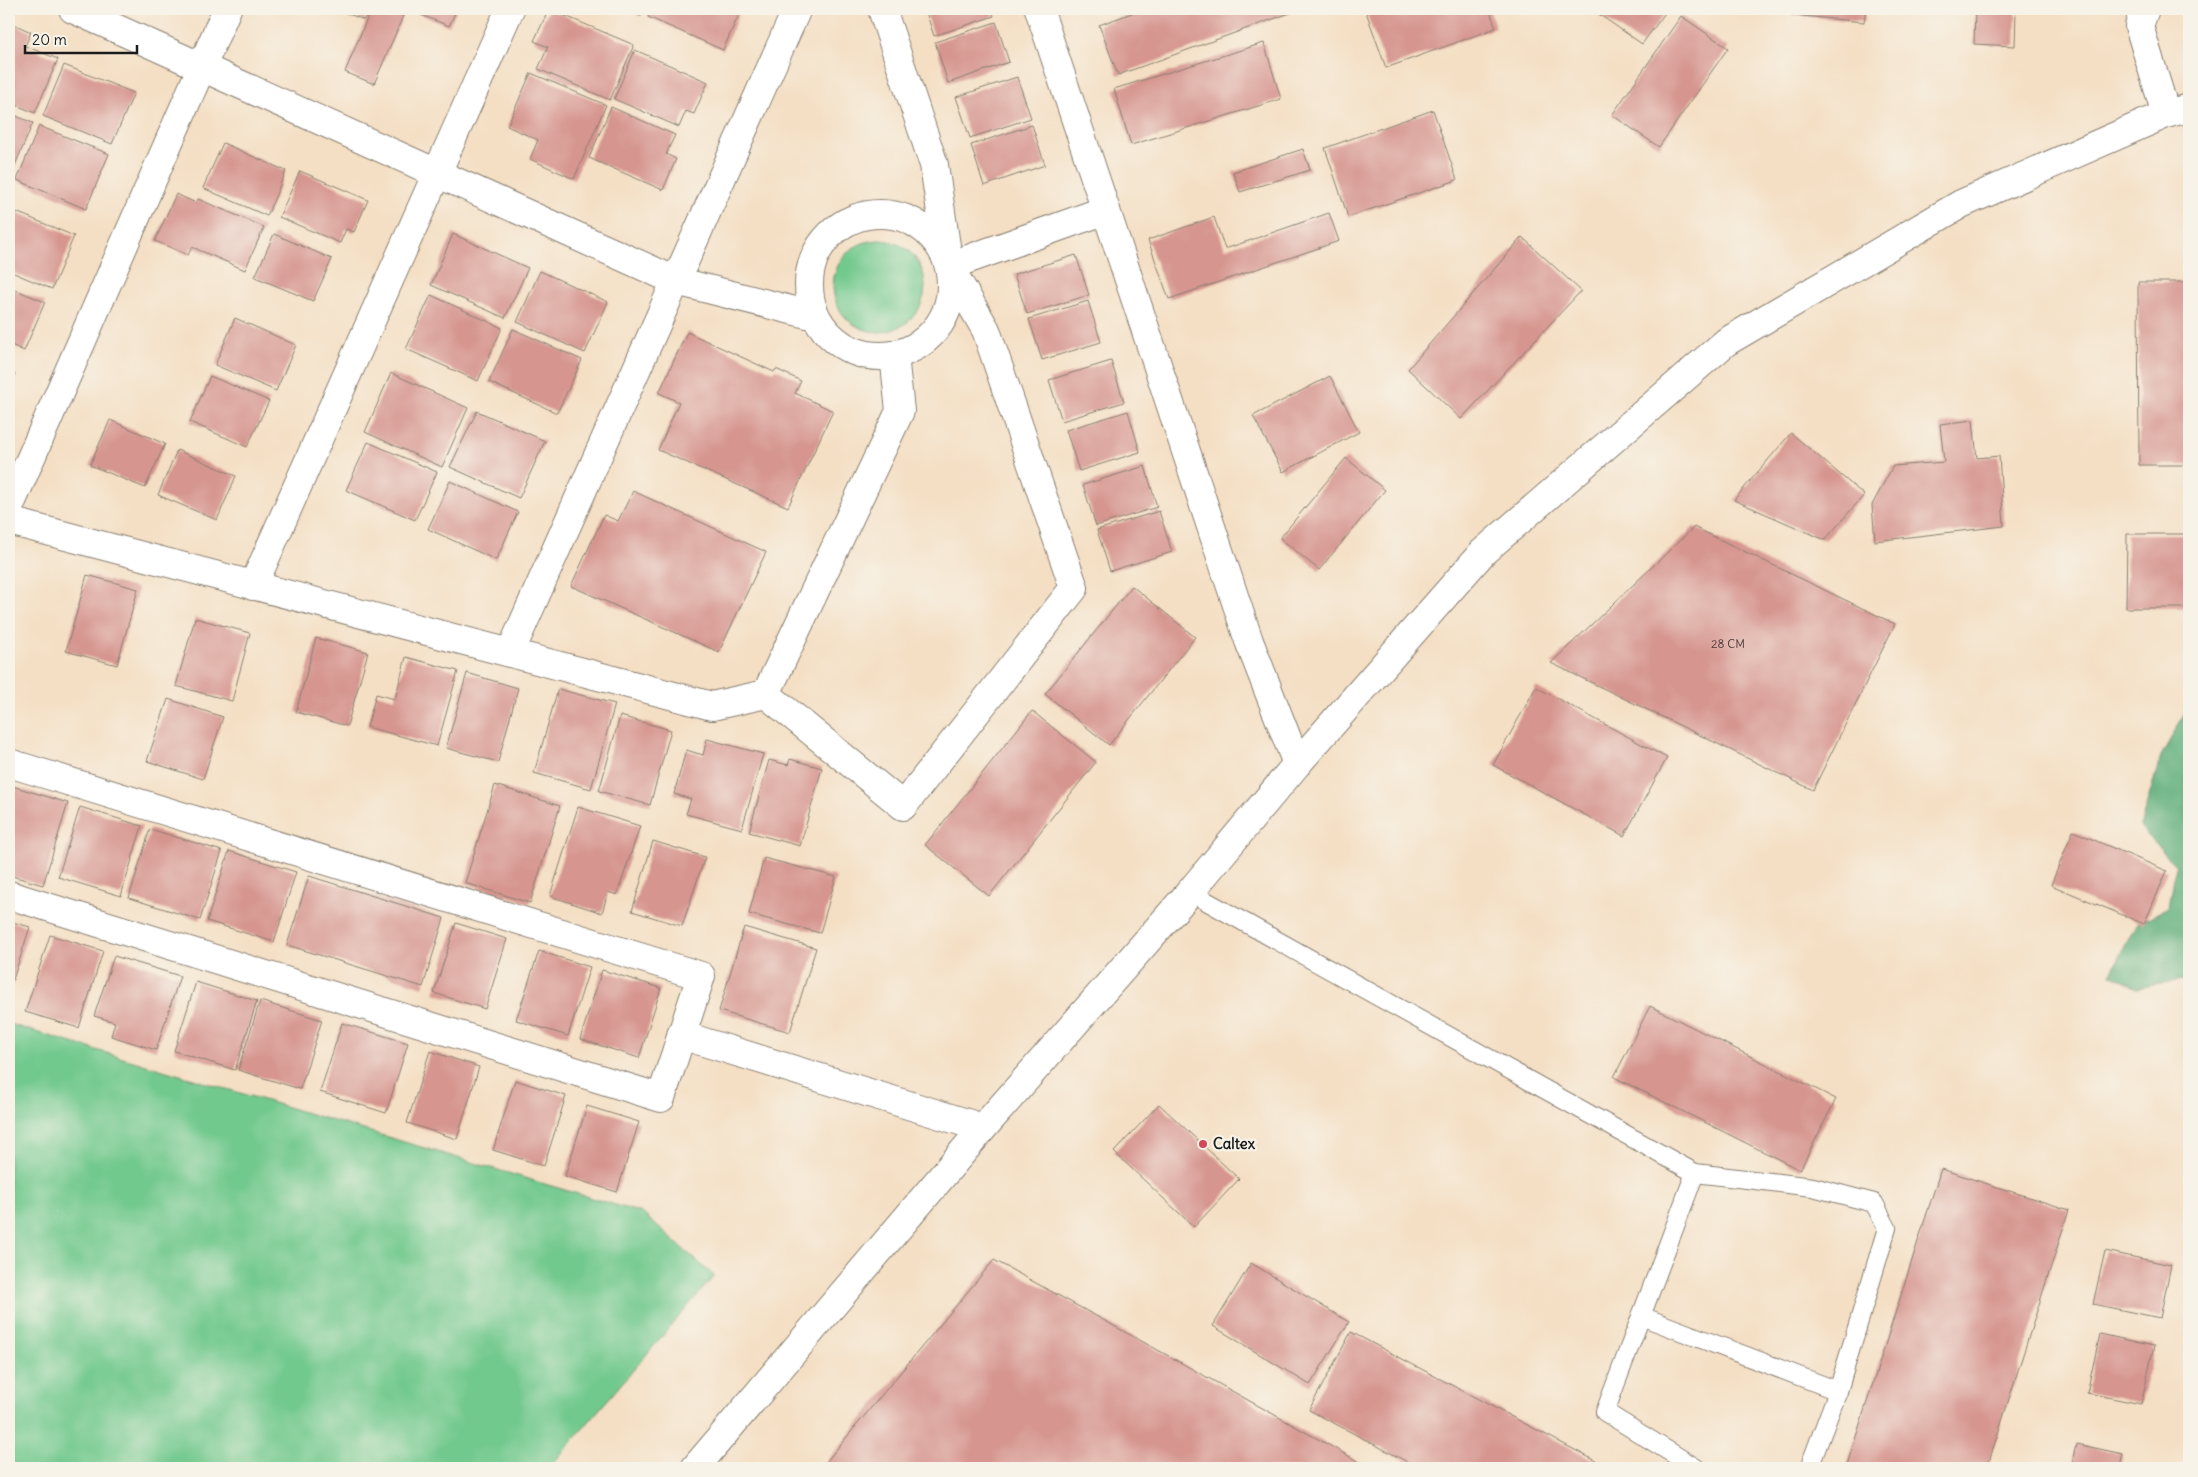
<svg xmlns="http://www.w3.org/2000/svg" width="2198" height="1477" font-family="Delius,sans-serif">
  <rect width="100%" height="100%" fill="#f7f3e8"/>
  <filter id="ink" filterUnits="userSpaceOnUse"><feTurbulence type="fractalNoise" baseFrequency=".02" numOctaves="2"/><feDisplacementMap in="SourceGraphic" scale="10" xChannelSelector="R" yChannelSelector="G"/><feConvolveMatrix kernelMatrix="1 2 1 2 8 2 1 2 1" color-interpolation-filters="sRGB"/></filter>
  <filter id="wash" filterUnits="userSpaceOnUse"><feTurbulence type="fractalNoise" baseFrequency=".0096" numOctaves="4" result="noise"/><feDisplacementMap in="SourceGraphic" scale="20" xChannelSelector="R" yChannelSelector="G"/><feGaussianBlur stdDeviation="1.12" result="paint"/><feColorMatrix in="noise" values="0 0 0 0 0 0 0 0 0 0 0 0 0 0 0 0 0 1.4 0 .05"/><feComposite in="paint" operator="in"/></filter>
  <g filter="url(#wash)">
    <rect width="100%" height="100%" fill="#f4dfc4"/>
    <g fill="#72c98e" stroke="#477255">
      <circle cx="879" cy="286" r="46"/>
      <path d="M9 1024 642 1213 714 1276 549 1468H9Z"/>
    </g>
    <path fill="#5dad79" stroke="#3c644a" d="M2189 706V979L2137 988 2110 974 2136 924 2169 907 2176 866 2140 827 2161 756Z"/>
    <g id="blocks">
      <g fill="#d6958f">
        <path d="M336 9H369L364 20Z"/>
        <path d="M371 9H457L449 26 406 9 374 84 345 72Z"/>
        <path d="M549 9 634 45 610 100 538 69 548 47 534 41Z"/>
        <path d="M623 9H644L641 16Z"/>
        <path d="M651 9H734L740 12 723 50 648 17Z"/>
        <path d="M925 9H991L994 16 934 36Z"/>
        <path d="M1143 9H1301L1118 75 1099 25Z"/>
        <path d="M1365 9H1489L1496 28 1386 68Z"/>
        <path d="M1601 9H1668L1642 44 1597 13Z"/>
        <path d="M1793 9H1866L1864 22 1792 15Z"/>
        <path d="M1975 9H2016L2015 46 1974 44Z"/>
        <path d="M1681 16 1728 48 1659 147 1612 115Z"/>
        <path d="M9 22 31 32 25 46 58 59 35 113 9 102Z"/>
        <path d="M996 22 1009 62 948 83 935 42Z"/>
        <path d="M1264 43 1281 99 1131 145 1114 89Z"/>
        <path d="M635 50 708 82 694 114 686 111 679 127 614 99Z"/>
        <path d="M64 65 134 93 112 144 43 116Z"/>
        <path d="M531 73 606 105 574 179 530 159 538 140 507 126Z"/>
        <path d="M1017 77 1031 118 970 138 956 97Z"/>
        <path d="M611 107 675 135 666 154 676 159 663 190 589 158Z"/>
        <path d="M1433 110 1457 180 1348 217 1325 148Z"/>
        <path d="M9 113 33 123 10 177 9 176Z"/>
        <path d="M1032 125 1045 165 984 186 971 145Z"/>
        <path d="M39 126 109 154 86 209 17 180Z"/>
        <path d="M223 143 286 171 267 216 203 188Z"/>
        <path d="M1303 149 1310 170 1240 192 1233 172Z"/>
        <path d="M300 171 368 200 354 232 346 229 340 243 279 217Z"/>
        <path d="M176 194 196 203 198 199 264 227 245 270 192 247 188 255 155 241Z"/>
        <path d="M9 209 74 236 52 289 9 271Z"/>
        <path d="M1329 213 1339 241 1169 299 1148 240 1214 217 1225 249Z"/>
        <path d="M274 234 332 259 313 301 255 277Z"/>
        <path d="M453 234 528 268 505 318 431 285Z"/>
        <path d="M1522 237 1581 291 1461 419 1408 369Z"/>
        <path d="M1076 255 1089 295 1027 314 1014 274Z"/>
        <path d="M540 271 608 302 585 353 517 322Z"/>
        <path d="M2138 282H2189V465H2139Z"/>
        <path d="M9 287 45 302 24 351 9 344Z"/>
        <path d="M431 295 502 328 478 381 406 349Z"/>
        <path d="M1088 301 1101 342 1042 360 1029 319Z"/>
        <path d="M235 318 296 345 276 391 215 365Z"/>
        <path d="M513 329 582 360 557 413 489 382Z"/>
        <path d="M687 332 774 372 776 369 801 381 795 393 833 411 788 507 658 450 679 402 659 393Z"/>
        <path d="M1111 361 1124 402 1062 421 1049 380Z"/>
        <path d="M9 371 15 374 9 389Z"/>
        <path d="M391 373 468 408 442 467 365 432Z"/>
        <path d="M210 376 269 401 247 447 190 422Z"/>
        <path d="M1330 376 1359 432 1283 472 1253 416Z"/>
        <path d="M477 411 545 441 519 498 450 467Z"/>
        <path d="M1128 411 1140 452 1079 471 1066 430Z"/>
        <path d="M110 420 165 444 145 488 90 465Z"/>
        <path d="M1973 420 1977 458 1999 456 2004 526 1875 541 1872 505 1893 466 1944 462 1940 424Z"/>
        <path d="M1791 433 1864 495 1825 540 1734 500Z"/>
        <path d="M368 442 437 472 415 520 346 490Z"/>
        <path d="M177 450 236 476 217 520 158 495Z"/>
        <path d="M1346 458 1385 490 1319 570 1280 538Z"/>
        <path d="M1145 466 1157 507 1096 526 1083 485Z"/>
        <path d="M450 481 518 512 496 560 428 529Z"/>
        <path d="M633 491 766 552 719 652 571 586 604 515 618 521Z"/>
        <path d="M1159 511 1172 552 1110 571 1097 530Z"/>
        <path d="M1694 527 1895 624 1813 790 1551 663Z"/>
        <path d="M2127 534H2189V608H2126Z"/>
        <path d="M87 575 138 589 117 665 66 651Z"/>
        <path d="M1132 586 1195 637 1109 745 1045 694Z"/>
        <path d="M195 618 250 633 232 701 176 686Z"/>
        <path d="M316 638 368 652 347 726 296 712Z"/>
        <path d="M406 657 458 671 437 746 367 727 376 694 395 699Z"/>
        <path d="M467 673 518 688 498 762 446 748Z"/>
        <path d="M1536 687 1667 758 1624 836 1493 765Z"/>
        <path d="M558 689 615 704 591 789 534 773Z"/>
        <path d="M168 699 223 717 203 779 147 761Z"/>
        <path d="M1032 711 1096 762 989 896 925 845Z"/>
        <path d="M620 716 671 730 650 805 599 791Z"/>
        <path d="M707 739 763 754 742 829 686 814 691 799 674 794 686 750 703 755Z"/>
        <path d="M790 759 822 768 800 846 749 832 769 760 788 765Z"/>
        <path d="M9 785 68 803 43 885 9 875Z"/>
        <path d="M495 785 560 806 530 903 465 883Z"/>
        <path d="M80 807 142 826 121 896 58 877Z"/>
        <path d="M578 807 640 826 617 895 608 892 602 913 550 896Z"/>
        <path d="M150 829 222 851 200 920 129 898Z"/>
        <path d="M2073 831 2167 871 2144 924 2051 885Z"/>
        <path d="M653 841 705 857 682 926 632 911Z"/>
        <path d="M229 851 296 872 274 942 207 921Z"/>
        <path d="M764 858 836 877 820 933 749 914Z"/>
        <path d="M309 876 444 918 423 987 287 945Z"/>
        <path d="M9 921 30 927 9 992Z"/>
        <path d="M456 923 507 939 485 1009 434 993Z"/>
        <path d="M744 927 816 948 790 1032 719 1011Z"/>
        <path d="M50 935 103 951 79 1028 25 1012Z"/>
        <path d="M539 951 590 967 568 1036 516 1020Z"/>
        <path d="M114 956 180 976 156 1050 111 1036 115 1022 94 1016Z"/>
        <path d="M602 970 661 988 639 1058 580 1039Z"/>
        <path d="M196 982 257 1001 235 1070 174 1051Z"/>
        <path d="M260 1001 322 1020 300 1089 238 1070Z"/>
        <path d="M1650 1006 1836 1099 1800 1170 1614 1077Z"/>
        <path d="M342 1023 408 1043 386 1113 320 1092Z"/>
        <path d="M430 1051 479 1067 457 1139 407 1123Z"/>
        <path d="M515 1080 566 1096 544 1166 493 1150Z"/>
        <path d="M1159 1104 1239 1179 1194 1227 1114 1152Z"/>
        <path d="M587 1106 639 1122 617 1192 565 1176Z"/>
        <path d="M1941 1169 2069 1210 1987 1468H1846Z"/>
        <path d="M2105 1251 2171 1265 2160 1318 2093 1304Z"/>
        <path d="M994 1260 1185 1365 1370 1468H821Z"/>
        <path d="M1251 1263 1349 1322 1310 1385 1213 1326Z"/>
        <path d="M1351 1332 1609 1468H1419L1309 1410Z"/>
        <path d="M2100 1334 2154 1346 2141 1404 2087 1393Z"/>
        <path d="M2076 1444 2123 1454 2120 1468H2071Z"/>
      </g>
    </g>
  </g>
  <g filter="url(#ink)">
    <use href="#blocks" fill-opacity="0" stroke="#887e70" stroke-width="1"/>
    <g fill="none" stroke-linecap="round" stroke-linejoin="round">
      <defs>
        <g id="lane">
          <path d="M1190 892 1695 1173 1813 1187 1874 1203 1887 1228 1838 1391 1809 1468"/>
          <path d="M1695 1173 1605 1412 1696 1468"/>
          <path d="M1641 1316 1838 1391"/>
        </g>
        <g id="street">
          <path d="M73 9 676 281 815 316"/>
          <path d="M1039 9 1249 641 1297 764"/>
          <path d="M2145 9 2139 26 2166 114"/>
          <circle cx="880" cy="285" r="71"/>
          <path d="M949 266 1106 210"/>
          <path d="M9 508 227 9"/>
          <path d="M9 521 712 706 766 694 900 411 894 355"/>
          <path d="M253 586 510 9"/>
          <path d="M510 653 797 9"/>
          <path d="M766 694 903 806 1074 588 986 330 949 266 934 165 882 9"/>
          <path d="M9 763 701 976 661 1098 9 895"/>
          <path d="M681 1035 983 1128"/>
        </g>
        <path id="primary" d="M695 1468 983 1128 1190 892 1297 764 1483 552 1726 342 1961 204 2166 114 2189 108"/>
      </defs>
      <use href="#lane" stroke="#887e70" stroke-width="20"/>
      <use href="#street" stroke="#887e70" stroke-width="30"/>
      <use href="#primary" stroke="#887e70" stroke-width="30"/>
      <use href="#lane" stroke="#fff" stroke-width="18"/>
      <use href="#street" stroke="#fff" stroke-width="28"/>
      <use href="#primary" stroke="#fff" stroke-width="28"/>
    </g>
  </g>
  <circle fill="#d1495b" stroke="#f7f3e8" stroke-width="2" cx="1203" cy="1144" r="5"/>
  <g text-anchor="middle" stroke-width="4.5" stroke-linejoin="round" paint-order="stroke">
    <g font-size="12" fill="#4a3a39">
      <text x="1728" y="648">28 CM</text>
    </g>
    <g font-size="15" font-weight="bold" fill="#1c1c1c" stroke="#f7f3e8" text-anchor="start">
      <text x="1213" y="1149">Caltex</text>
    </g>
  </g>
  <rect width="2198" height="1477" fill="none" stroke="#f7f3e8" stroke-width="30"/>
  <path d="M25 45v8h112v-8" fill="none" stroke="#1c1c1c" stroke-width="2.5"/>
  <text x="32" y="45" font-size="15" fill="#1c1c1c" stroke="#f7f3e8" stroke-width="4" paint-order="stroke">20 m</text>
</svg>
